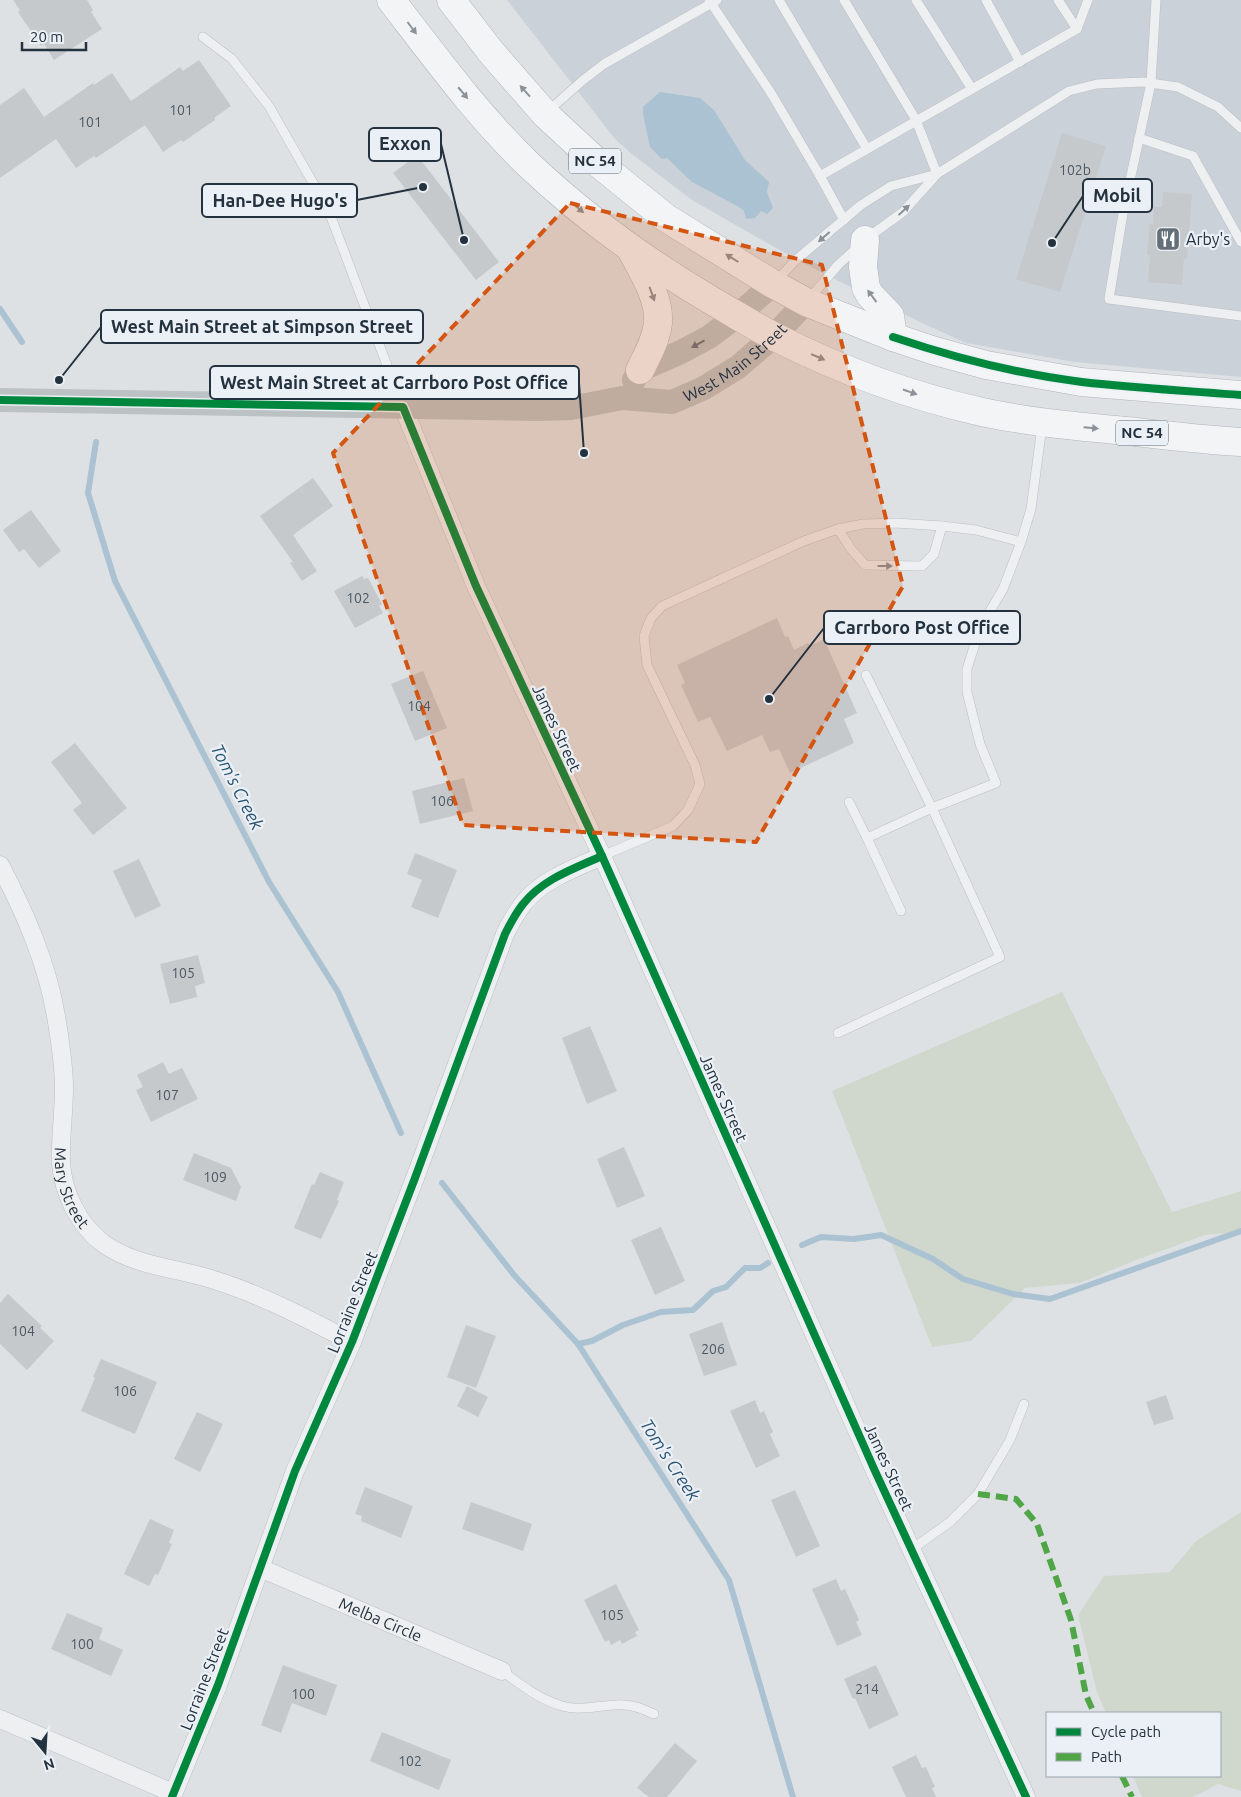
<svg xmlns="http://www.w3.org/2000/svg" width="1241" height="1797" font-family="Ubuntu,sans-serif">
  <rect width="100%" height="100%" fill="#dee1e4"/>
  <path fill="#cbd1d8" d="M507 0H1241V377L1075 362 966 343 922 323 797 260 692 200 633 155 615 139Z"/>
  <g fill="#d0d8ce">
    <path d="M1062 992 1172 1212 1241 1191V1232L1205 1235 1131 1262 1080 1283 1025 1288 971 1341 932 1347 832 1091Z"/>
    <path d="M1241 1512V1791L1218 1784 1193 1797H1142L1133 1776H1220V1713H1106L1097 1692 1078 1615 1104 1576 1170 1572 1196 1541Z"/>
  </g>
  <path fill="#aac2d2" d="M660 92 700 98 714 110 745 160 769 182 767 192 773 208 767 214 761 211 755 218 746 219 744 211 739 207 692 182 667 158 662 159 650 147 643 114V107Z"/>
  <g fill="none" stroke-linecap="round" stroke-linejoin="round">
    <g stroke="#aac2d2" stroke-width="6">
      <path d="M0 309 22 342"/>
      <path d="M96 442 88 493 115 581 269 882 338 992 401 1133"/>
      <path d="M442 1183 514 1275 578 1344 729 1580 793 1797"/>
      <path d="M802 1245 821 1237 854 1239 881 1235 933 1259 963 1279 1013 1294 1050 1299 1241 1231"/>
      <path d="M578 1344 592 1341 623 1325 661 1312 693 1310 713 1291 726 1287 745 1268H760L768 1263"/>
    </g>
  </g>
  <g fill="#c6c9cc">
    <path d="M13 0H87L93 10 91 12 102 29 54 60 44 44 41 46 18 12 20 10Z"/>
    <path d="M199 60 231 106 214 118 215 120 183 142 181 140 163 152 145 125 96 158 94 156 76 168 56 139 0 178V105L24 88 44 117 93 83 94 85 112 73 131 101 180 67 183 71Z"/>
    <path d="M1062 133 1106 146 1060 292 1016 279Z"/>
    <path d="M417 155 499 262 476 280 393 173Z"/>
    <path d="M1163 192 1192 194 1187 259 1184 258 1182 285 1148 282 1150 255H1147L1150 223 1153 224 1154 207H1162Z"/>
    <path d="M313 478 333 506 293 535 317 571 302 581 290 563 293 562 260 516Z"/>
    <path d="M31 510 61 551 39 568 24 549 19 552 3 530Z"/>
    <path d="M362 576 364 579 368 578 382 604 379 606 383 613 355 628 334 591Z"/>
    <path d="M777 618 785 637 788 636 794 650 808 643 810 646 824 639 857 713 844 719 854 743 790 773 779 749 770 752 762 735 727 751 710 717 698 722 681 685 685 683 677 665Z"/>
    <path d="M423 671 447 728 415 741 391 684Z"/>
    <path d="M75 743 127 808 93 835 73 810 82 803 51 762Z"/>
    <path d="M464 778 473 811 420 824 412 791Z"/>
    <path d="M415 853 457 870 438 918 411 907 422 880 407 874Z"/>
    <path d="M139 859 161 906 135 918 113 871Z"/>
    <path d="M198 955 205 983 195 986 197 997 170 1004 160 964Z"/>
    <path d="M590 1026 617 1091 587 1104 562 1038Z"/>
    <path d="M163 1062 169 1074 182 1068 198 1099 151 1122 136 1090 143 1087 137 1075Z"/>
    <path d="M624 1147 645 1196 617 1208 597 1159Z"/>
    <path d="M194 1153 231 1168 241 1187 236 1201 183 1180Z"/>
    <path d="M320 1172 344 1182 337 1200 339 1201 321 1239 294 1228 312 1184 314 1185Z"/>
    <path d="M661 1227 685 1281 655 1295 631 1240Z"/>
    <path d="M8 1294 42 1326 40 1328 54 1341 27 1370 0 1344V1303Z"/>
    <path d="M722 1322 737 1365 704 1376 689 1334Z"/>
    <path d="M466 1325 496 1336 476 1388 447 1377Z"/>
    <path d="M101 1359 157 1382 135 1434 81 1411 95 1378 93 1377Z"/>
    <path d="M467 1386 488 1397 478 1417 457 1406Z"/>
    <path d="M1166 1395 1174 1419 1154 1425 1146 1402Z"/>
    <path d="M755 1400 760 1413 764 1411 773 1432 770 1434 780 1456 756 1468 730 1411Z"/>
    <path d="M197 1412 223 1424 200 1472 174 1459Z"/>
    <path d="M365 1487 413 1506 401 1538 361 1521 362 1516 355 1514Z"/>
    <path d="M795 1490 820 1546 796 1557 771 1500Z"/>
    <path d="M471 1502 532 1524 523 1551 462 1529Z"/>
    <path d="M150 1519 174 1530 169 1543 172 1544 158 1575 155 1574 149 1586 124 1574Z"/>
    <path d="M836 1579 841 1591 845 1589 859 1620 856 1622 862 1635 837 1646 812 1589Z"/>
    <path d="M616 1584 639 1630 635 1632 637 1636 622 1644 620 1640 611 1645 609 1640 605 1642 584 1600Z"/>
    <path d="M67 1613 103 1628 99 1639 123 1650 111 1676 51 1649Z"/>
    <path d="M283 1665 337 1685 326 1716 292 1703 281 1733 261 1725Z"/>
    <path d="M876 1665 899 1715 869 1729 855 1698 853 1699 844 1679Z"/>
    <path d="M382 1732 451 1760 439 1790 370 1761Z"/>
    <path d="M675 1743 697 1761 667 1797H649L637 1788Z"/>
    <path d="M916 1755 922 1768 926 1767 935 1787 932 1788 936 1797H906L892 1767Z"/>
  </g>
  <g fill="none" stroke-linecap="round" stroke-linejoin="round">
    <defs>
      <g id="service">
        <path d="M709 0 771 93 820 176 844 220"/>
        <path d="M779 0 867 149"/>
        <path d="M844 0 916 120 937 174"/>
        <path d="M916 0 972 89"/>
        <path d="M986 0 1020 62"/>
        <path d="M1058 0 1077 29"/>
        <path d="M1156 0 1151 83 1123 213 1109 299 1241 316"/>
        <path d="M203 37 232 59 269 106 328 209 402 405"/>
        <path d="M547 112 582 81 604 64 717 0"/>
        <path d="M1139 138 1193 156 1241 242"/>
        <path d="M820 176 1077 29 1088 0"/>
        <path d="M867 238 903 212 937 174 1069 91 1097 84 1143 82 1178 87 1218 107 1241 128"/>
        <path d="M776 281 796 260 861 205 891 186 937 174"/>
        <path d="M809 299 838 265 858 247"/>
        <path d="M838 529 851 549 865 565 922 566 934 554 942 526"/>
        <path d="M866 675 932 808 867 838 901 911"/>
        <path d="M849 802 867 838"/>
        <path d="M602 856 673 826 688 810 700 784 695 765 647 665 644 636 651 618 662 606 804 541 838 529 863 524 896 523 942 526 976 530 1021 542"/>
        <path d="M838 1033 1000 957 932 808 996 783 980 744 967 692V669L980 628 1003 589 1021 542 1031 509 1042 426"/>
        <path d="M912 1549 950 1522 978 1494 1010 1440 1024 1404"/>
        <path d="M502 1671C521 1685 539 1699 562 1706 586 1713 612 1700 636 1707 642 1708 648 1712 654 1714"/>
      </g>
      <g id="minor">
        <path d="M403 407 476 586 602 856 875 1471 1026 1797"/>
        <path id="s1" d="M0 865C25 913 47 963 56 1016 60 1040 64 1064 64 1088 64 1113 60 1138 61 1163 63 1193 79 1226 104 1244 135 1266 176 1268 211 1279 260 1294 306 1318 352 1342"/>
        <path id="s2" d="M260 1568 502 1671"/>
        <path d="M0 1719 173 1793"/>
        <path d="M172 1797 218 1685 295 1471 352 1342 415 1178 505 934C510 924 516 913 523 904 543 879 573 869 602 856"/>
      </g>
      <g id="trunk">
        <path d="M391 0C435 57 477 115 529 165 585 218 648 263 714 302 735 314 754 326 775 337 840 370 911 396 982 412 1033 423 1084 427 1136 432 1171 436 1206 440 1241 442"/>
        <path d="M451 0 491 52 545 114 598 163 666 218 773 284 806 302 893 337 935 351 986 365 1081 382 1241 395"/>
        <path d="M865 240 863 267 866 288 870 295 890 316 893 337"/>
        <path d="M632 251C643 273 660 298 658 323 656 340 647 356 640 370"/>
      </g>
    </defs>
    <use href="#service" stroke="#bcbfc2" stroke-width="10"/>
    <use href="#minor" stroke="#bcbfc2" stroke-width="19"/>
    <use href="#trunk" stroke="#b0b4b9" stroke-width="29"/>
    <use href="#service" stroke="#edeff1" stroke-width="9"/>
    <use href="#minor" stroke="#edeff1" stroke-width="18"/>
    <g stroke="#bcc1c4" stroke-width="24">
      <path d="M634 380 640 370 681 352 709 337 737 316 773 284"/>
      <path id="s3" d="M0 400 537 409 571 408 622 398 672 402 704 388 738 367 774 336 806 302"/>
    </g>
    <use href="#trunk" stroke="#f2f4f5" stroke-width="28"/>
    <g stroke="#50a546" stroke-width="6" stroke-dasharray="12 6" stroke-linecap="butt">
      <path d="M978 1494 1016 1499 1037 1524 1071 1620 1086 1695 1094 1713"/>
      <path d="M1122 1776 1132 1797"/>
    </g>
    <defs>
      <g id="cycleway">
        <path d="M893 337C955 358 1018 374 1082 382 1135 388 1188 391 1241 395"/>
        <path d="M0 400 403 407 476 586 602 856 875 1471 1026 1797"/>
        <path d="M172 1797 218 1685 295 1471 352 1342 415 1178 505 934C510 924 516 913 523 904 543 879 573 869 602 856"/>
      </g>
    </defs>
    <use href="#cycleway" stroke="#eaf0f5" stroke-width="11"/>
    <use href="#cycleway" stroke="#00873e" stroke-width="8"/>
  </g>
  <defs><path id="oneway-solid" d="M-6-.8H1V-3.2L6.5 0L1 3.2V.8H-6Z" transform="scale(1.25)"/></defs>
  <g fill="#8b929a">
    <use href="#oneway-solid" transform="translate(412 28) rotate(53)"/>
    <use href="#oneway-solid" transform="translate(525 91) rotate(-132)"/>
    <use href="#oneway-solid" transform="translate(463 93) rotate(50)"/>
    <use href="#oneway-solid" transform="translate(578 208) rotate(40)"/>
    <use href="#oneway-solid" transform="translate(732 258) rotate(-148)"/>
    <use href="#oneway-solid" transform="translate(652 294) rotate(70)"/>
    <use href="#oneway-solid" transform="translate(872 296) rotate(-126)"/>
    <use href="#oneway-solid" transform="translate(818 357) rotate(23)"/>
    <use href="#oneway-solid" transform="translate(910 392) rotate(19)"/>
    <use href="#oneway-solid" transform="translate(1091 428) rotate(5)"/>
  </g>
  <g fill="#889098">
    <use href="#oneway-solid" transform="translate(904 210) rotate(-43)"/>
    <use href="#oneway-solid" transform="translate(824 237) rotate(139)"/>
    <use href="#oneway-solid" transform="translate(885 566)"/>
  </g>
  <use fill="#68727a" href="#oneway-solid" transform="translate(698 344) rotate(151)"/>
  <path fill="#d45511" fill-opacity="0.2" stroke="#d45511" stroke-width="4" stroke-dasharray="10 6" stroke-linejoin="round" d="M570 203 822 265 903 586 756 842 463 825 333 453Z"/>
  <defs>
    <symbol id="restaurant-square" viewBox="-11 -11 22 22"><rect x="-9" y="-9" width="18" height="18" rx="4" fill="#656f78" stroke="#eaf0f5"/><path d="M-5-6h1v4h1v-4h1v4h1v-4h1v5L-1.5 .5V6h-2V.5L-5-1ZM5-6V6H3V1.5H1.5Q1.5-4 5-6Z" fill="#fff"/></symbol>
  </defs>
  <g fill-rule="evenodd">
    <use href="#restaurant-square" x="1154" y="225" width="28" height="28"/>
  </g>
  <g text-anchor="middle" stroke-width="4.5" stroke-linejoin="round" paint-order="stroke">
    <g font-size="14" fill="#4d5862">
      <text x="181" y="115">101</text>
      <text x="90" y="127">101</text>
      <text x="1075" y="175">102b</text>
      <text x="358" y="603">102</text>
      <text x="419" y="711">104</text>
      <text x="442" y="806">106</text>
      <text x="183" y="978">105</text>
      <text x="167" y="1100">107</text>
      <text x="215" y="1182">109</text>
      <text x="23" y="1336">104</text>
      <text x="713" y="1354">206</text>
      <text x="125" y="1396">106</text>
      <text x="612" y="1620">105</text>
      <text x="82" y="1649">100</text>
      <text x="867" y="1694">214</text>
      <text x="303" y="1699">100</text>
      <text x="410" y="1766">102</text>
    </g>
    <g fill="#eaf0f5" stroke="#5f6a75" stroke-width="1">
      <rect x="569" y="148.5" width="52" height="25" rx="4"/>
      <rect x="1116" y="420.5" width="52" height="25" rx="4"/>
    </g>
    <g font-size="15" font-weight="bold" fill="#24313e">
      <text x="595" y="166">NC 54</text>
      <text x="1142" y="438">NC 54</text>
    </g>
    <g font-size="16" fill="#24313e" stroke="#eaf0f5" text-anchor="start">
      <text x="1186" y="245">Arby's</text>
    </g>
    <g font-size="16" fill="#24313e" stroke="#eaf0f5">
      <text dy="6" stroke="none"><textPath href="#s3" startOffset="748">West Main Street</textPath></text>
      <text transform="translate(557 728) rotate(65)" y="6">James Street</text>
      <text transform="translate(724 1098) rotate(66)" y="6">James Street</text>
      <text dy="6" stroke="none"><textPath href="#s1" startOffset="336">Mary Street</textPath></text>
      <text transform="translate(352 1302) rotate(-68)" y="6">Lorraine Street</text>
      <text transform="translate(889 1467) rotate(65)" y="6">James Street</text>
      <text dy="6" stroke="none"><textPath href="#s2" startOffset="131">Melba Circle</textPath></text>
      <text transform="translate(204 1679) rotate(-69)" y="6">Lorraine Street</text>
    </g>
    <g font-size="18" font-style="italic" fill="#2c5574" stroke="#eaf0f5">
      <text transform="translate(237 787) rotate(63)" y="6">Tom's Creek</text>
      <text transform="translate(670 1460) rotate(57)" y="6">Tom's Creek</text>
    </g>
  </g>
  <path fill="none" stroke="#24313e" stroke-width="2" d="M464 240L441 144M1052 243L1083 196M423 187L357 200M59 380L101 327M584 453L579 383M769 699L824 628"/>
  <g fill="#24313e" stroke="#eaf0f5" stroke-width="2">
    <circle cx="464" cy="240" r="5"/>
    <circle cx="1052" cy="243" r="5"/>
    <circle cx="423" cy="187" r="5"/>
    <circle cx="59" cy="380" r="5"/>
    <circle cx="584" cy="453" r="5"/>
    <circle cx="769" cy="699" r="5"/>
  </g>
  <g fill="#eaf0f5" stroke="#24313e" stroke-width="2">
    <rect x="369" y="128" width="72" height="33" rx="5"/>
    <rect x="1083" y="179" width="69" height="33" rx="5"/>
    <rect x="202" y="184" width="155" height="33" rx="5"/>
    <rect x="101" y="310" width="322" height="33" rx="5"/>
    <rect x="210" y="366" width="369" height="33" rx="5"/>
    <rect x="824" y="611" width="196" height="33" rx="5"/>
  </g>
  <g font-size="18" text-anchor="middle" font-weight="bold" fill="#24313e">
    <text x="405" y="150">Exxon</text>
    <text x="1117" y="202">Mobil</text>
    <text x="280" y="207">Han-Dee Hugo's</text>
    <text x="262" y="333">West Main Street at Simpson Street</text>
    <text x="394" y="389">West Main Street at Carrboro Post Office</text>
    <text x="922" y="634">Carrboro Post Office</text>
  </g>
  <rect x="1046" y="1712" width="175" height="65" fill="#eaf0f5" stroke="#9ba4ac"/>
  <rect x="1056" y="1728" width="25" height="8" fill="#00873e" stroke="#9ba4ac"/>
  <text x="1091" y="1737" font-size="15" fill="#24313e">Cycle path</text>
  <rect x="1056" y="1753" width="25" height="8" fill="#50a546" stroke="#9ba4ac"/>
  <text x="1091" y="1762" font-size="15" fill="#24313e">Path</text>
  <g transform="translate(45 1752) rotate(162)" stroke="#eaf0f5" stroke-width="4" paint-order="stroke">
  <path d="M0-4L9 19L0 12L-9 19Z" fill="#24313e"/>
  <text y="-8" font-size="14" font-weight="bold" text-anchor="middle" fill="#24313e">N</text>
  </g>
  <path d="M22 42v8h64v-8" fill="none" stroke="#24313e" stroke-width="2.5"/>
  <text x="30" y="42" font-size="15" fill="#24313e" stroke="#eaf0f5" stroke-width="4" paint-order="stroke">20 m</text>
</svg>
